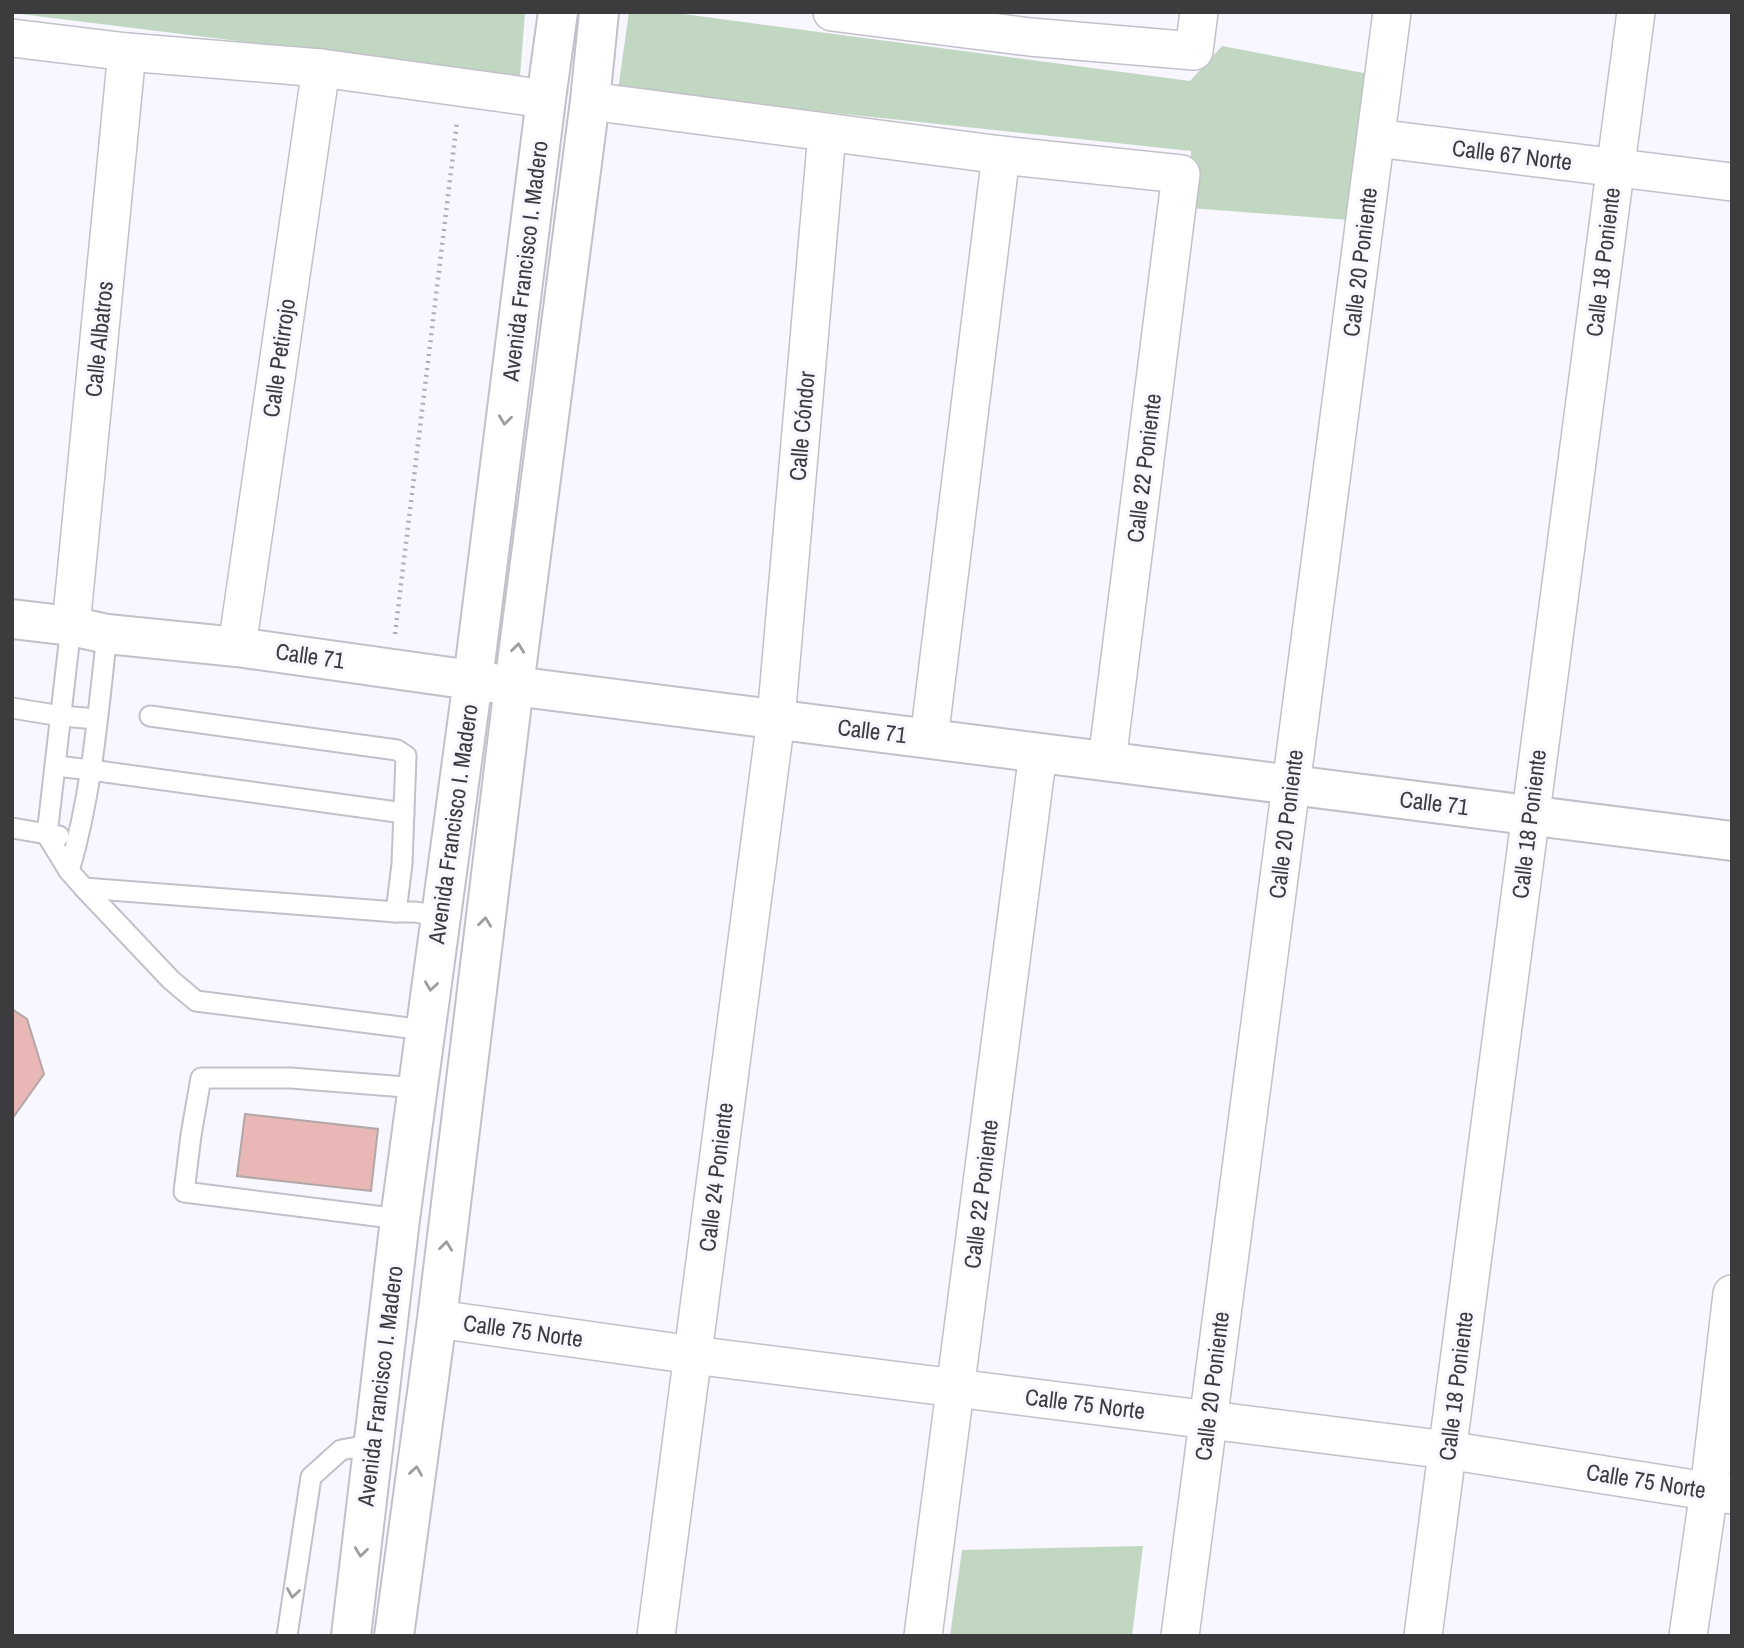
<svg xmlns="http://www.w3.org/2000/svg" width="1744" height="1648" font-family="'Archivo Narrow',sans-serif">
  <rect width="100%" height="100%" fill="#f8f6ff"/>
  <g fill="#c1d7c2">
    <path d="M12 12H519L525 13 520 76 12 13Z"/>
    <path d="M629 12H668L1190 81 1222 46 1369 74 1349 220 1190 208 1191 151 618 90Z"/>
    <path d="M1143 1546 1132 1636H950L962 1550Z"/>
  </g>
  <g fill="#e9b8b6" stroke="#b1a7a6" stroke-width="2">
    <path d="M12 1009 27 1019 44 1074 12 1119Z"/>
    <path d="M245 1114 378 1129 371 1191 237 1176Z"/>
  </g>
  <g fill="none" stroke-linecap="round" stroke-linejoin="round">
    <defs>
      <g id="service">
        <path d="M107 634C98 713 92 794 69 871L84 888 171 980 196 1001 425 1030"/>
        <path d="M12 708 61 716 97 719"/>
        <path d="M56 766 91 770 404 813"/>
        <path d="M12 828 59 836"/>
        <path d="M69 871 47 835 71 626"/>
        <path d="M84 888 396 912 402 864 406 756 397 750 150 716"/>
        <path d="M396 912H415L440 916"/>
        <path d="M400 1219 184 1192 191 1135 201 1078H291L418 1088"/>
        <path d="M287 1636 311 1477 341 1450 374 1444"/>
      </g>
      <g id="minor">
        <path d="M832 12 1030 37 1194 51 1199 12"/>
        <path d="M12 38 127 52 321 68 546 99"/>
        <path d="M590 101 1001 155 1181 174 1107 761"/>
        <path d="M1376 138 1732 182"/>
        <path d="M71 626 127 52"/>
        <path d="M237 647 321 68"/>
        <path d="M929 739 1001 155"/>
        <path d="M437 1319 693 1355 1447 1450 1732 1495"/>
        <path d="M656 1636 776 719 827 133"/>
        <path d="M923 1636 1038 753"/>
        <path d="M1180 1636 1392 12"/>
        <path d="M1423 1636 1636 12"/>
        <path d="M1688 1636 1709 1491 1732 1294"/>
      </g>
      <path id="tertiary" d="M12 619 71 626 107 634 237 647 514 686 1732 841"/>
      <g id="secondary">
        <path d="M351 1636 400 1219 473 680 546 99 558 12"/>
        <path d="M394 1636 437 1319 514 686 590 101 599 12"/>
      </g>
    </defs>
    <use href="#service" stroke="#c2c0c9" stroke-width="23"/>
    <use href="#minor" stroke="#c2c0c9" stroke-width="40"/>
    <use href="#tertiary" stroke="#c2c0c9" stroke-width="42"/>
    <use href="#secondary" stroke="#c2c0c9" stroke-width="42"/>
    <path stroke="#aeadb4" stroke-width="4.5" stroke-dasharray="2 5" stroke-linecap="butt" d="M395 634 457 122"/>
    <use href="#service" stroke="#fff" stroke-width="19"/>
    <use href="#minor" stroke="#fff" stroke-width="37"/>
    <use href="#tertiary" stroke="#fff" stroke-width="38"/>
    <use href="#secondary" stroke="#fff" stroke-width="38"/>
  </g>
  <defs><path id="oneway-chevron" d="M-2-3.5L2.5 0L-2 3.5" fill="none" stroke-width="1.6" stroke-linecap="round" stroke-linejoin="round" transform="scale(1.75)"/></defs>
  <g stroke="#9e9e9f">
    <use href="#oneway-chevron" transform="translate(505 420) rotate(97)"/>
    <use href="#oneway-chevron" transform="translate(518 648) rotate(-83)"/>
    <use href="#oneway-chevron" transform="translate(485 922) rotate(-83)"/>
    <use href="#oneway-chevron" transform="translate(431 986) rotate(98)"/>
    <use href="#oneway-chevron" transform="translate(446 1246) rotate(-83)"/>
    <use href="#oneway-chevron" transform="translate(416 1471) rotate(-82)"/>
    <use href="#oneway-chevron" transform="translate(361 1552) rotate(97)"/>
    <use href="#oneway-chevron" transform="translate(293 1593) rotate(99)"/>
  </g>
  <g text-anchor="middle" stroke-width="6" stroke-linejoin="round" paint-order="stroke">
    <g font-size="23" fill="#3c3c3f" stroke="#f8f6ff">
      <text transform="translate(1512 155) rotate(7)" y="8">Calle 67 Norte</text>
      <text transform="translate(525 261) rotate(-83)" y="8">Avenida Francisco I. Madero</text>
      <text transform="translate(1360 262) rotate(-83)" y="8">Calle 20 Poniente</text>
      <text transform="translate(1603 262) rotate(-83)" y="8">Calle 18 Poniente</text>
      <text transform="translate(99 339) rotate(-84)" y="8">Calle Albatros</text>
      <text transform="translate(279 358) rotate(-82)" y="8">Calle Petirrojo</text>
      <text transform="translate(802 426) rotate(-85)" y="8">Calle Cóndor</text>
      <text transform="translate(1144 468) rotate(-83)" y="8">Calle 22 Poniente</text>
      <text transform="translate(310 656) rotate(8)" y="8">Calle 71</text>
      <text transform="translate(872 731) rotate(7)" y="8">Calle 71</text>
      <text transform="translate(1434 803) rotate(7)" y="8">Calle 71</text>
      <text transform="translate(453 824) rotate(-82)" y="8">Avenida Francisco I. Madero</text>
      <text transform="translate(1286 824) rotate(-83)" y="8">Calle 20 Poniente</text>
      <text transform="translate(1529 824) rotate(-83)" y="8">Calle 18 Poniente</text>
      <text transform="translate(716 1177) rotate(-83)" y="8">Calle 24 Poniente</text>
      <text transform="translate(981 1194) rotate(-83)" y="8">Calle 22 Poniente</text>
      <text transform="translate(523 1331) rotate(8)" y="8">Calle 75 Norte</text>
      <text transform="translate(380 1386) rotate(-83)" y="8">Avenida Francisco I. Madero</text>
      <text transform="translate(1212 1386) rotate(-83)" y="8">Calle 20 Poniente</text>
      <text transform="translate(1456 1386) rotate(-83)" y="8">Calle 18 Poniente</text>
      <text transform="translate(1085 1404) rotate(7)" y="8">Calle 75 Norte</text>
      <text transform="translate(1646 1481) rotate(9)" y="8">Calle 75 Norte</text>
    </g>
  </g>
  <rect width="1744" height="1648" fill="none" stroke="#3c3c3f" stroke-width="28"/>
</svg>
